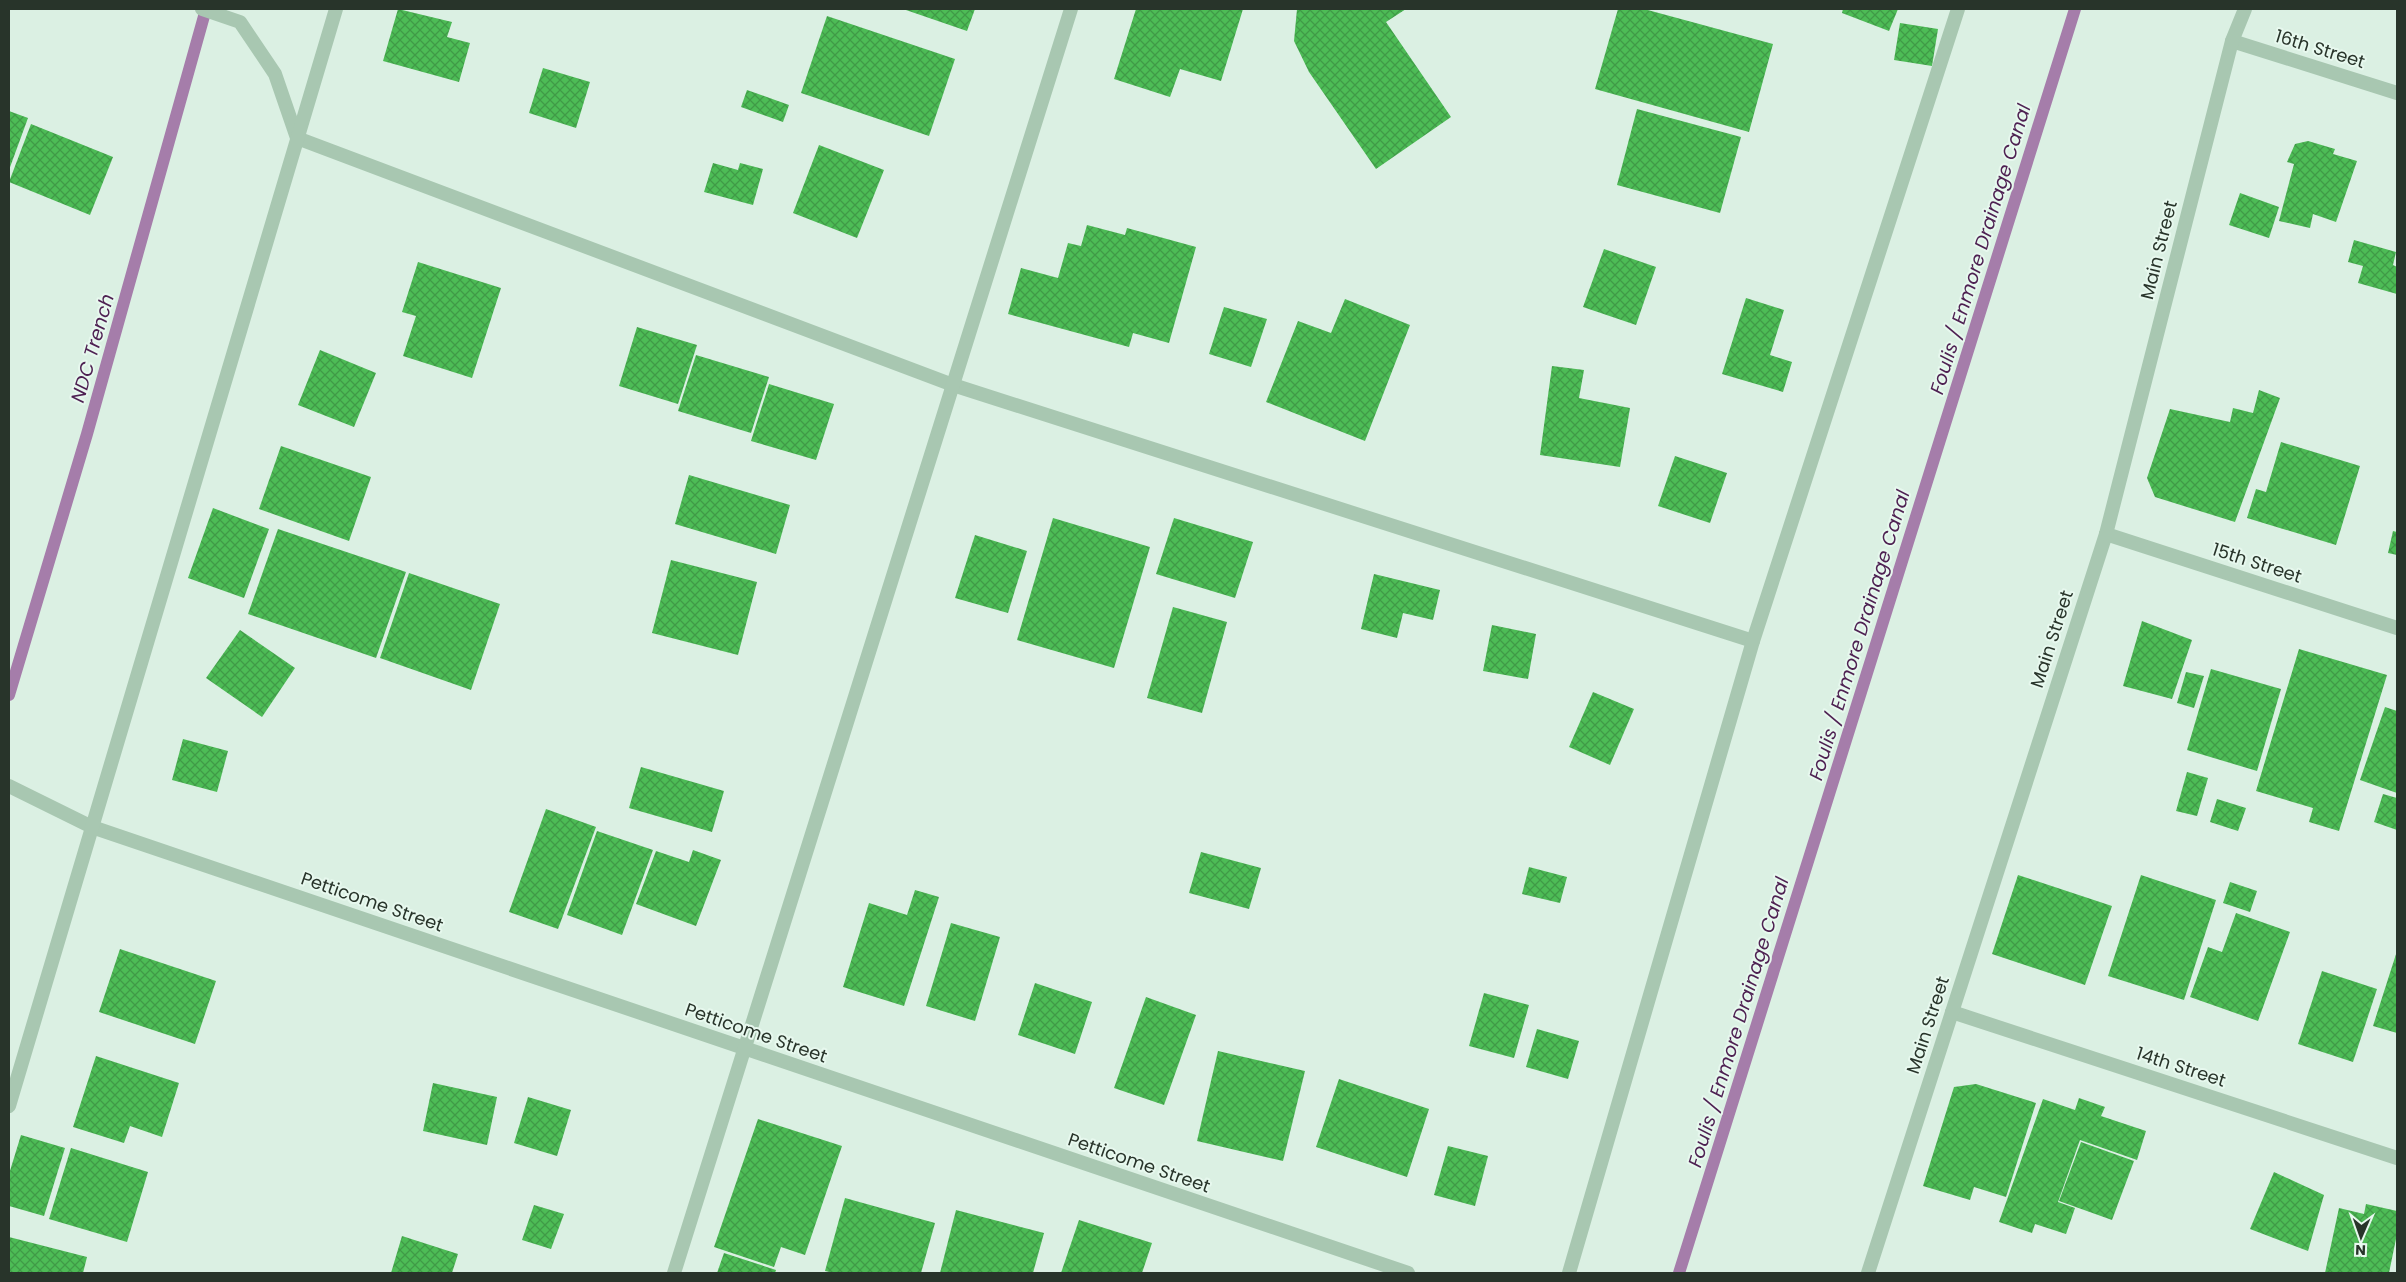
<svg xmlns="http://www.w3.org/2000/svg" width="2406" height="1282" font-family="Poppins,sans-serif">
  <defs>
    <pattern id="building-cross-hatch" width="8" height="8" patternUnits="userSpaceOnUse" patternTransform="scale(1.25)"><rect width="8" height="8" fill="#4dbc56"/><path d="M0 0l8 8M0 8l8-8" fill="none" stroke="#409a47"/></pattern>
  </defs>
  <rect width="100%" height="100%" fill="#dbf0e3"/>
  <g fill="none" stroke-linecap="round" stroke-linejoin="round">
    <g stroke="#a57daa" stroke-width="12">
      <path d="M9 695 87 434 206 9"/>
      <path d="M1679 1273 2075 9"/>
    </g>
  </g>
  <g fill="url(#building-cross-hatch)">
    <path d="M398 9 452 22 447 37 470 43 459 82 383 61Z"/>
    <path d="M903 9H975L967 31Z"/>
    <path d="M1136 9H1243L1221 81 1180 69 1170 97 1114 79Z"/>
    <path d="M1297 9H1406L1386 22 1451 117 1376 169 1309 72 1294 41Z"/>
    <path d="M1618 9H1644L1773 44 1749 132 1595 89Z"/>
    <path d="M1843 9H1898L1889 31 1842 13Z"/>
    <path d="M827 16 955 59 929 136 801 93Z"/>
    <path d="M1900 23 1938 29 1932 66 1894 60Z"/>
    <path d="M543 68 590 82 576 128 529 113Z"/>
    <path d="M747 90 789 105 783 122 741 107Z"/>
    <path d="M1637 109 1741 137 1720 213 1617 185Z"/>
    <path d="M9 111 28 118 9 170Z"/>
    <path d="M31 124 113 157 90 215 9 182Z"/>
    <path d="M2308 141 2335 149 2333 154 2357 161 2336 222 2313 214 2310 228 2279 221 2294 164 2287 162 2295 144Z"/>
    <path d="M819 145 884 170 857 238 793 213Z"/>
    <path d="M713 163 738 170 740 163 763 169 753 205 704 192Z"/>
    <path d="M2240 193 2279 207 2269 238 2229 225Z"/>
    <path d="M1087 225 1125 235 1127 228 1196 247 1169 343 1133 333 1129 347 1008 314 1021 268 1058 278 1068 243 1081 246Z"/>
    <path d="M2354 240 2396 252 2393 265 2397 267V294L2358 283 2363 266 2348 262Z"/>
    <path d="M1604 249 1656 267 1636 325 1583 307Z"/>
    <path d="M418 262 501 288 472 378 403 356 416 316 402 312Z"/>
    <path d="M1746 298 1784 310 1770 355 1792 362 1783 392 1722 374Z"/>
    <path d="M1345 299 1410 325 1365 441 1266 402 1298 321 1331 333Z"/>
    <path d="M1224 307 1267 319 1251 367 1209 354Z"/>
    <path d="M637 327 697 345 678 404 619 386Z"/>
    <path d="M320 350 376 373 354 427 298 405Z"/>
    <path d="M696 355 769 377 751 433 678 411Z"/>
    <path d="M1552 366 1584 370 1579 398 1630 408 1620 467 1540 455Z"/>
    <path d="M769 384 834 404 816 460 751 441Z"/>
    <path d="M2259 390 2280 398 2235 522 2155 497 2147 478 2170 409 2230 422 2233 408 2253 413Z"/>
    <path d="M2281 442 2360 466 2336 545 2247 518 2256 489 2266 492Z"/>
    <path d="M281 446 371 477 349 541 259 509Z"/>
    <path d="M1675 456 1727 473 1710 523 1658 506Z"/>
    <path d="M689 475 790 505 776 554 675 524Z"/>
    <path d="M213 508 269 529 244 598 188 578Z"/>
    <path d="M1053 518 1150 547 1114 668 1017 640Z"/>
    <path d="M1174 518 1253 542 1235 598 1156 574Z"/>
    <path d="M278 529 406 572 376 658 248 614Z"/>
    <path d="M2393 531 2397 532V555L2388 553Z"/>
    <path d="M975 535 1027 551 1008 613 955 598Z"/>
    <path d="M671 560 757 582 738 655 652 633Z"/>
    <path d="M409 573 500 604 471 690 380 658Z"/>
    <path d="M1374 574 1440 590 1433 620 1403 613 1397 638 1361 629Z"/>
    <path d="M1173 607 1227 622 1202 713 1147 698Z"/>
    <path d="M2142 621 2192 640 2172 699 2123 686Z"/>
    <path d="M1492 625 1536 634 1528 679 1483 671Z"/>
    <path d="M240 630 295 668 262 717 206 678Z"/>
    <path d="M2299 649 2387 675 2339 831 2309 822 2313 808 2256 791Z"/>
    <path d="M2211 669 2281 689 2257 771 2187 750Z"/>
    <path d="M2186 672 2204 676 2194 708 2177 703Z"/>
    <path d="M1593 692 1634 709 1610 765 1569 747Z"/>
    <path d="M2385 707 2397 711V793L2360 780Z"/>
    <path d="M183 739 228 751 217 792 172 780Z"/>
    <path d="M641 767 724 791 712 832 629 808Z"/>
    <path d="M2187 772 2208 778 2197 816 2176 811Z"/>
    <path d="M2383 794 2397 798V830L2374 822Z"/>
    <path d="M2217 799 2246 808 2238 831 2210 822Z"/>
    <path d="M546 809 596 827 558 929 509 912Z"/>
    <path d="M597 831 653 850 622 935 567 915Z"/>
    <path d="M693 850 721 860 696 926 636 904 656 851 689 862Z"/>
    <path d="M1201 852 1261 868 1249 909 1189 893Z"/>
    <path d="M1529 867 1567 877 1560 903 1522 894Z"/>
    <path d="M2018 875 2112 906 2085 985 1992 954Z"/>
    <path d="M2141 875 2216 900 2184 1000 2108 976Z"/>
    <path d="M2230 882 2257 891 2250 912 2223 903Z"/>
    <path d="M915 890 939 897 904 1006 843 987 869 903 907 915Z"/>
    <path d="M2236 913 2290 932 2258 1021 2190 997 2208 947 2222 952Z"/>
    <path d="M951 923 1000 937 975 1021 926 1006Z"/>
    <path d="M120 949 216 981 195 1044 99 1012Z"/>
    <path d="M2397 951V1033L2373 1026Z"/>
    <path d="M2322 971 2377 989 2353 1062 2298 1044Z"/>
    <path d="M1035 983 1092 1002 1075 1054 1018 1035Z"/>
    <path d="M1484 993 1529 1005 1514 1058 1469 1046Z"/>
    <path d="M1146 997 1196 1015 1164 1105 1114 1088Z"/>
    <path d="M1537 1029 1579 1041 1568 1079 1526 1067Z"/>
    <path d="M1218 1051 1305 1071 1283 1161 1197 1141Z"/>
    <path d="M96 1056 179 1083 162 1137 130 1126 124 1143 73 1127Z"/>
    <path d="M1339 1079 1429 1109 1407 1177 1316 1147Z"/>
    <path d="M433 1083 497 1097 487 1145 423 1131Z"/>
    <path d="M1976 1084 2036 1103 2006 1197 1974 1187 1970 1200 1923 1186 1954 1087Z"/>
    <path d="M528 1097 571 1110 557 1156 514 1143Z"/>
    <path d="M2079 1098 2105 1107 2101 1116 2146 1131 2137 1160 2080 1140 2058 1202 2075 1208 2066 1234 2035 1224 2032 1233 1999 1222 2043 1099 2075 1110Z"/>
    <path d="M758 1119 842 1146 805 1255 781 1247 774 1267 714 1247Z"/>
    <path d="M21 1135 65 1148 44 1216 9 1206V1174Z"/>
    <path d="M2081 1142 2134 1161 2112 1220 2059 1201Z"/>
    <path d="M1448 1146 1488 1156 1475 1206 1434 1195Z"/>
    <path d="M71 1148 148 1172 127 1242 49 1219Z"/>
    <path d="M2274 1172 2324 1195 2308 1251 2250 1229Z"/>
    <path d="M845 1198 935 1223 921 1273H834L825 1271Z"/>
    <path d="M2366 1204 2397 1211V1234L2389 1273H2325L2339 1208 2364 1214Z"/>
    <path d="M534 1205 564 1214 551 1249 522 1240Z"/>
    <path d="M956 1210 1044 1233 1033 1273H940Z"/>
    <path d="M1079 1220 1152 1243 1142 1273H1061Z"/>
    <path d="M402 1236 458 1254 452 1273H391Z"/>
    <path d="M9 1237 87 1257 83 1273H9Z"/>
    <path d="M724 1253 776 1270 775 1273H717Z"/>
  </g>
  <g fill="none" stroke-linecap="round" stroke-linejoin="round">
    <g stroke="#a8c7b1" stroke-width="14">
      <path d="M202 9 240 22 275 74 297 138 953 385 1753 641"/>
      <path d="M2232 41 2397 93"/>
      <path d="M2106 534 2397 628"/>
      <path d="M9 786 92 827 1408 1273"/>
      <path d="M1952 1012 2397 1158"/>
      <path d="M9 1106 336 9"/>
      <path d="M674 1273 1071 9"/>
      <path d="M1569 1273 1753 641 1958 9"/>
      <path d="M1868 1273 2106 534 2232 41 2245 9"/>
    </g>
  </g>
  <g text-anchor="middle" stroke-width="4" stroke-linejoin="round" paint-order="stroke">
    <g font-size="18" fill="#28342a" stroke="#e7f8ee">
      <text transform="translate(2320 49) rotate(17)" y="6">16th Street</text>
      <text transform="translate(2159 250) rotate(-76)" y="6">Main Street</text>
      <text transform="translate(2257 563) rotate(18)" y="6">15th Street</text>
      <text transform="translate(2052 639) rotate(-72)" y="6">Main Street</text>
      <text transform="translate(372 902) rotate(19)" y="6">Petticome Street</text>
      <text transform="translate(1928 1025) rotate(-72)" y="6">Main Street</text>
      <text transform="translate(756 1033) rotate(19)" y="6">Petticome Street</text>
      <text transform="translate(2181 1067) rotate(18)" y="6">14th Street</text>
      <text transform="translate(1139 1163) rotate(19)" y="6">Petticome Street</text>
    </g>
    <g font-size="19" font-style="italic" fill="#4e2152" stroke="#e7f8ee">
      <text transform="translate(1980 249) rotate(-73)" y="7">Foulis / Enmore Drainage Canal</text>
      <text transform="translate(92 348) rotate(-74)" y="7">NDC Trench</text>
      <text transform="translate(1859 635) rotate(-73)" y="7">Foulis / Enmore Drainage Canal</text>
      <text transform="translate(1738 1022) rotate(-73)" y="7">Foulis / Enmore Drainage Canal</text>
    </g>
  </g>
  <rect width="2406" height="1282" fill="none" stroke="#28342a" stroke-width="20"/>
  <g transform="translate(2361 1237) rotate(182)" stroke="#e7f8ee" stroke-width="4" paint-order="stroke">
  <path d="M0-4L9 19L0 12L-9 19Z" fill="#28342a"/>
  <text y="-8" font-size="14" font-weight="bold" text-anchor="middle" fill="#28342a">N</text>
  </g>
</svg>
